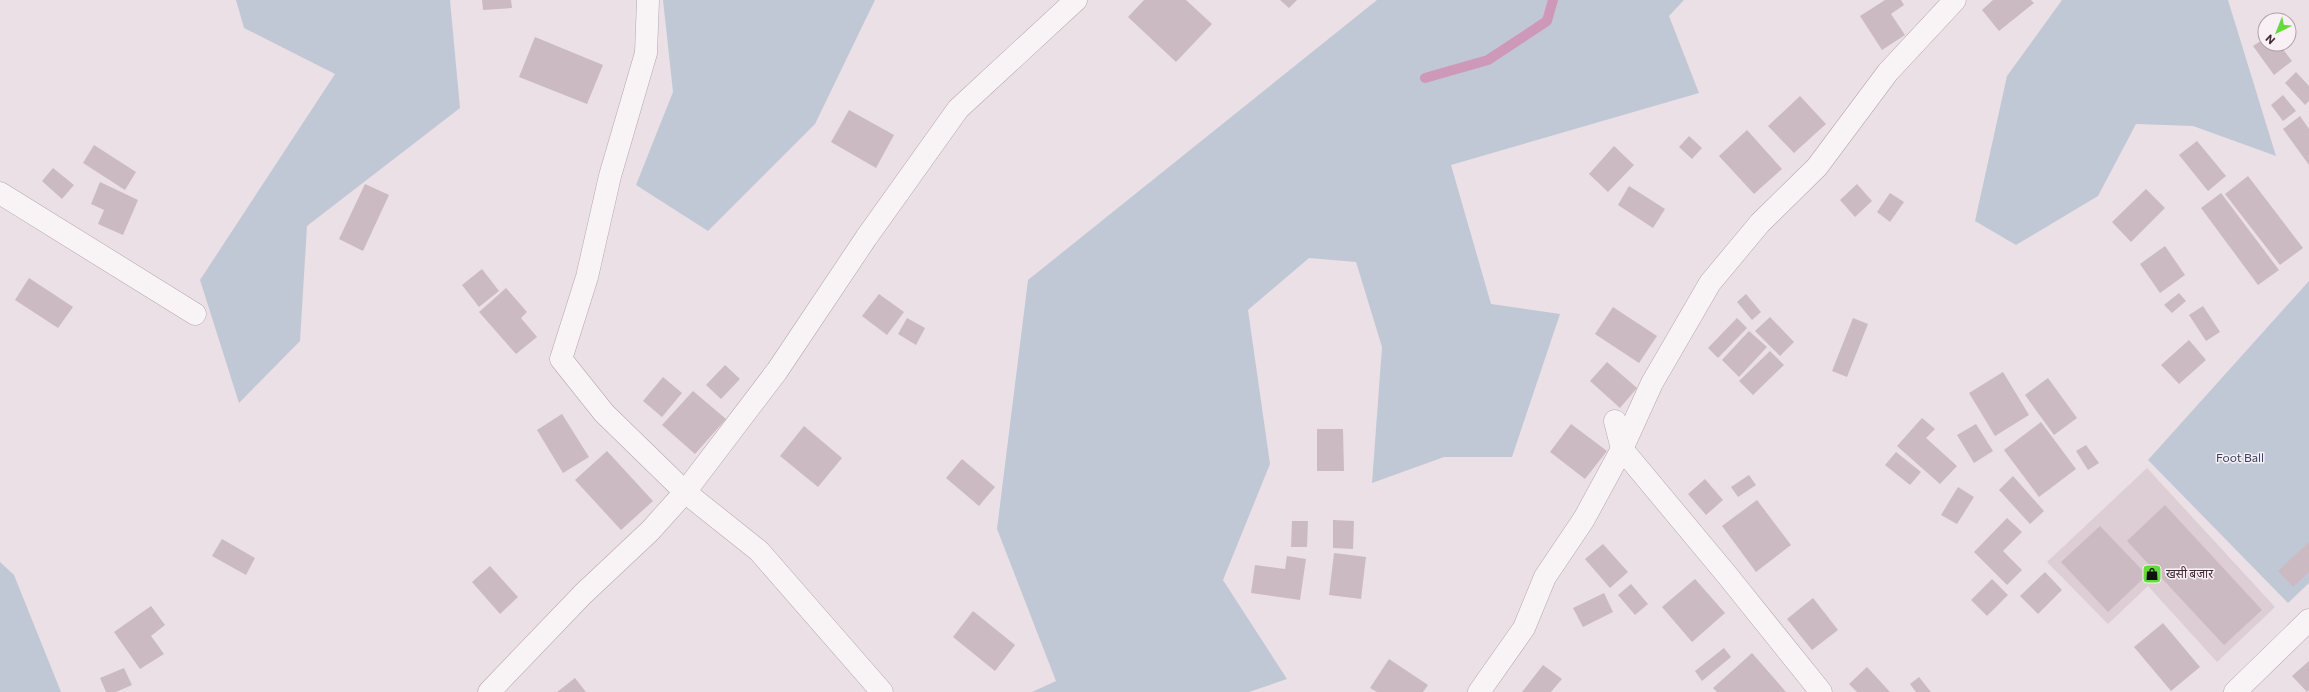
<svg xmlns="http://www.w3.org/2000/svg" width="2309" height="692" font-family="Commissioner,'Noto Sans Devanagari',sans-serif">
  <rect width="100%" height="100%" fill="#ebe0e6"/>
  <path fill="#ddced5" d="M2147 468 2275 607 2217 662 2148 586 2108 624 2047 562Z"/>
  <g fill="#c1c8d5">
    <path d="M236 0H450L460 108 307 226 300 341 239 403 200 280 335 74 244 28Z"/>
    <path d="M663 0H875L815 124 708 231 636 185 673 92Z"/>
    <path d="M1377 0H1684L1669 16 1699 93 1451 165 1491 304 1560 314 1512 457H1444L1372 483 1382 347 1356 262 1309 258 1248 310 1270 464 1223 580 1287 679 1249 692H1032L1056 681 997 529 1028 280Z"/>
    <path d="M2062 0H2228L2276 156 2193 126 2136 124 2098 196 2016 245 1975 221 2007 76Z"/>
    <path d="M2309 281V583L2288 603 2148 460Z"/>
    <path d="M0 562 14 575 61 692H0Z"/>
  </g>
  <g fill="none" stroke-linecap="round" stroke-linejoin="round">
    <path stroke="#ce98b8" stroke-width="10" d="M1425 78 1488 60 1547 21 1553 0"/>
  </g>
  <g fill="#cbbac2">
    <path d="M482 0H511L512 8 483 10Z"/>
    <path d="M1144 0H1186L1212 24 1176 62 1128 17Z"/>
    <path d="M1280 0H1297L1289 8Z"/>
    <path d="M1885 0H1901L1904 5 1891 14 1905 35 1882 50 1860 16Z"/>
    <path d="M1993 0H2031L2034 3 1999 31 1982 10Z"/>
    <path d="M535 37 603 65 587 104 519 77Z"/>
    <path d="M2265 38V44H2279L2292 61 2274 75 2253 46Z"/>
    <path d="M2296 72 2309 86V101L2305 105 2285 83Z"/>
    <path d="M2283 95 2296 111 2283 121 2271 105Z"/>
    <path d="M1800 96 1826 124 1794 153 1768 126Z"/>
    <path d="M849 110 894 135 876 168 831 142Z"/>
    <path d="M2300 116 2309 129V165L2283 129Z"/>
    <path d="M1747 130 1782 169 1754 194 1719 156Z"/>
    <path d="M1689 136 1702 148 1692 159 1679 147Z"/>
    <path d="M2197 141 2226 176 2208 191 2179 155Z"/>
    <path d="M94 145 136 172 125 190 83 163Z"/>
    <path d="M1614 146 1634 165 1608 192 1589 174Z"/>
    <path d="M53 168 74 185 62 199 42 181Z"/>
    <path d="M2248 176 2303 248 2280 265 2225 194Z"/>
    <path d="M100 182 138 200 123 235 98 224 104 210 91 204Z"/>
    <path d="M365 184 389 195 363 251 339 239Z"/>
    <path d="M1857 184 1872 201 1855 217 1840 200Z"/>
    <path d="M1629 186 1665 209 1653 228 1618 205Z"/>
    <path d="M2146 189 2165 208 2131 242 2112 222Z"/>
    <path d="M1890 193 1904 202 1890 222 1877 212Z"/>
    <path d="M2221 193 2279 270 2258 285 2201 208Z"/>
    <path d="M2165 246 2185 275 2160 293 2140 264Z"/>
    <path d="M482 269 499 291 479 307 462 285Z"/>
    <path d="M29 278 73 307 58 328 15 300Z"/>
    <path d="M506 288 527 312 521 318 537 337 516 354 479 312Z"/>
    <path d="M2179 293 2186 301 2172 313 2164 305Z"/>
    <path d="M879 294 904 312 887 335 862 316Z"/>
    <path d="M1746 294 1761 312 1752 320 1737 302Z"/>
    <path d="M2203 306 2220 332 2206 341 2189 315Z"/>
    <path d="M1613 307 1657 336 1639 363 1595 334Z"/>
    <path d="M1770 317 1794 342 1780 356 1755 331Z"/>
    <path d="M907 318 925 328 916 345 898 334Z"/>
    <path d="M1737 318 1747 328 1718 358 1708 348Z"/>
    <path d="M1853 318 1868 324 1847 377 1832 371Z"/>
    <path d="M1749 331 1767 347 1739 377 1722 360Z"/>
    <path d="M2189 340 2206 360 2179 384 2161 365Z"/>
    <path d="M1770 351 1784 365 1753 395 1739 381Z"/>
    <path d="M1607 362 1637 388 1620 408 1590 381Z"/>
    <path d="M725 365 740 379 721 399 706 385Z"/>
    <path d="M2003 372 2029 415 1995 436 1969 393Z"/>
    <path d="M663 377 682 393 662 417 643 401Z"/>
    <path d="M2048 378 2077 418 2054 435 2025 395Z"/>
    <path d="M693 391 726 419 695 454 662 425Z"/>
    <path d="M562 414 589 457 563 473 537 430Z"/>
    <path d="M1922 418 1935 429 1926 438 1957 466 1940 484 1897 446Z"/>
    <path d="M2041 422 2076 469 2039 497 2004 450Z"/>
    <path d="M1571 424 1607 451 1585 479 1550 452Z"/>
    <path d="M1976 424 1993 451 1974 463 1957 435Z"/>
    <path d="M804 426 842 458 818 487 780 456Z"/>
    <path d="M1317 429H1343L1344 471H1317Z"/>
    <path d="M2086 445 2099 463 2088 470 2076 451Z"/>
    <path d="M607 451 653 501 621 530 575 480Z"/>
    <path d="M1896 452 1921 472 1910 485 1885 465Z"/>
    <path d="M962 459 995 487 979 506 946 478Z"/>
    <path d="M1749 475 1756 485 1738 497 1731 487Z"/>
    <path d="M2013 476 2044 511 2030 524 1999 490Z"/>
    <path d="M1705 479 1723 500 1706 515 1688 494Z"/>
    <path d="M1958 487 1974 497 1957 524 1941 515Z"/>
    <path d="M1757 500 1791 545 1756 572 1722 526Z"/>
    <path d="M2165 505 2262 610 2224 645 2127 541Z"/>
    <path d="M2007 518 2022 532 2003 551 2022 570 2007 585 1974 552Z"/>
    <path d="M1333 520 1354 521 1353 549 1333 548Z"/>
    <path d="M1292 521H1308L1307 547H1291Z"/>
    <path d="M2100 526 2147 575 2108 612 2061 562Z"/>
    <path d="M222 539 255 558 246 575 212 556Z"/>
    <path d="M2309 542V572L2293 587 2278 571Z"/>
    <path d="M1603 544 1628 572 1610 588 1585 559Z"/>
    <path d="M1334 553 1366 557 1361 599 1329 595Z"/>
    <path d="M1287 556 1306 559 1300 600 1251 593 1255 565 1285 569Z"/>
    <path d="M490 566 518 597 500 614 472 582Z"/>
    <path d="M2045 572 2062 590 2038 614 2020 596Z"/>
    <path d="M1695 579 1725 613 1692 642 1662 607Z"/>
    <path d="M1992 579 2008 595 1987 616 1971 600Z"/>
    <path d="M1631 584 1648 604 1635 615 1618 595Z"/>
    <path d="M1604 593 1613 612 1583 627 1573 608Z"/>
    <path d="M1813 598 1838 630 1812 650 1787 619Z"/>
    <path d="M151 606 165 625 151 636 164 654 140 669 114 632Z"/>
    <path d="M973 611 1015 645 995 671 953 637Z"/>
    <path d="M2163 623 2200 667 2171 691 2134 647Z"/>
    <path d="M1724 648 1731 657 1702 681 1695 671Z"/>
    <path d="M1752 653 1786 692H1717L1713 688Z"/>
    <path d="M1389 659 1428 685 1423 692H1377L1370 688Z"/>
    <path d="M2309 661V690L2307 692 2292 676Z"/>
    <path d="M1543 665 1562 679 1551 692H1522Z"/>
    <path d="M1867 667 1890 692H1857L1849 684Z"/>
    <path d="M124 668 132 685 116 692H106L100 678Z"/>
    <path d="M1919 677 1931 692H1916L1910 684Z"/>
    <path d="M575 678 586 692H557Z"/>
  </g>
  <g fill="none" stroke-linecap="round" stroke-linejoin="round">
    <defs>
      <g id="minor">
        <path d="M648 0 646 53 610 176 587 277 561 359 604 413 685 492 759 551 882 692"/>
        <path d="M0 193 195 314"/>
        <path d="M1615 421 1622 449 1727 575 1821 692"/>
        <path d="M489 692 583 594 650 531 685 492 777 371 866 238 958 109 1076 0"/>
        <path d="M1479 692 1524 628 1545 577 1584 519 1622 449 1652 383 1710 283 1760 223 1817 167 1888 72 1955 0"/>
        <path d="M2235 692 2309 620"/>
      </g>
    </defs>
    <use href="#minor" stroke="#b6a5ad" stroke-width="23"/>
    <use href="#minor" stroke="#f8f4f6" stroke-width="22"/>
  </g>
  <defs>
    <symbol id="shop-square" viewBox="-11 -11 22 22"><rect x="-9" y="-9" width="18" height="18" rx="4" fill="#65da3b" stroke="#f8f0f4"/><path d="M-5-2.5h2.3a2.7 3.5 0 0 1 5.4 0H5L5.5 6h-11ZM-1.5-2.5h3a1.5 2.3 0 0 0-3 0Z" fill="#111"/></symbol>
  </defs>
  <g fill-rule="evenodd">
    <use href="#shop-square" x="2141" y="563" width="22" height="22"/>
  </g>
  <g text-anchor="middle" stroke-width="3" stroke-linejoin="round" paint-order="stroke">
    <g font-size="12" fill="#334161" stroke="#f8f0f4">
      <text x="2240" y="462">Foot Ball</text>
    </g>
    <g font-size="12" fill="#442735" stroke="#f8f0f4" text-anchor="start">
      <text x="2166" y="578">खसी बजार</text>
    </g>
  </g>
  <g transform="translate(2277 32) rotate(223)"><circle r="19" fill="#f8f0f4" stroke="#b0a0a8"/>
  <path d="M0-3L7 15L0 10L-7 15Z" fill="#65da3b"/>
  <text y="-6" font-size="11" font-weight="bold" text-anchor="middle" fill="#442735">N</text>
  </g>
</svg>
